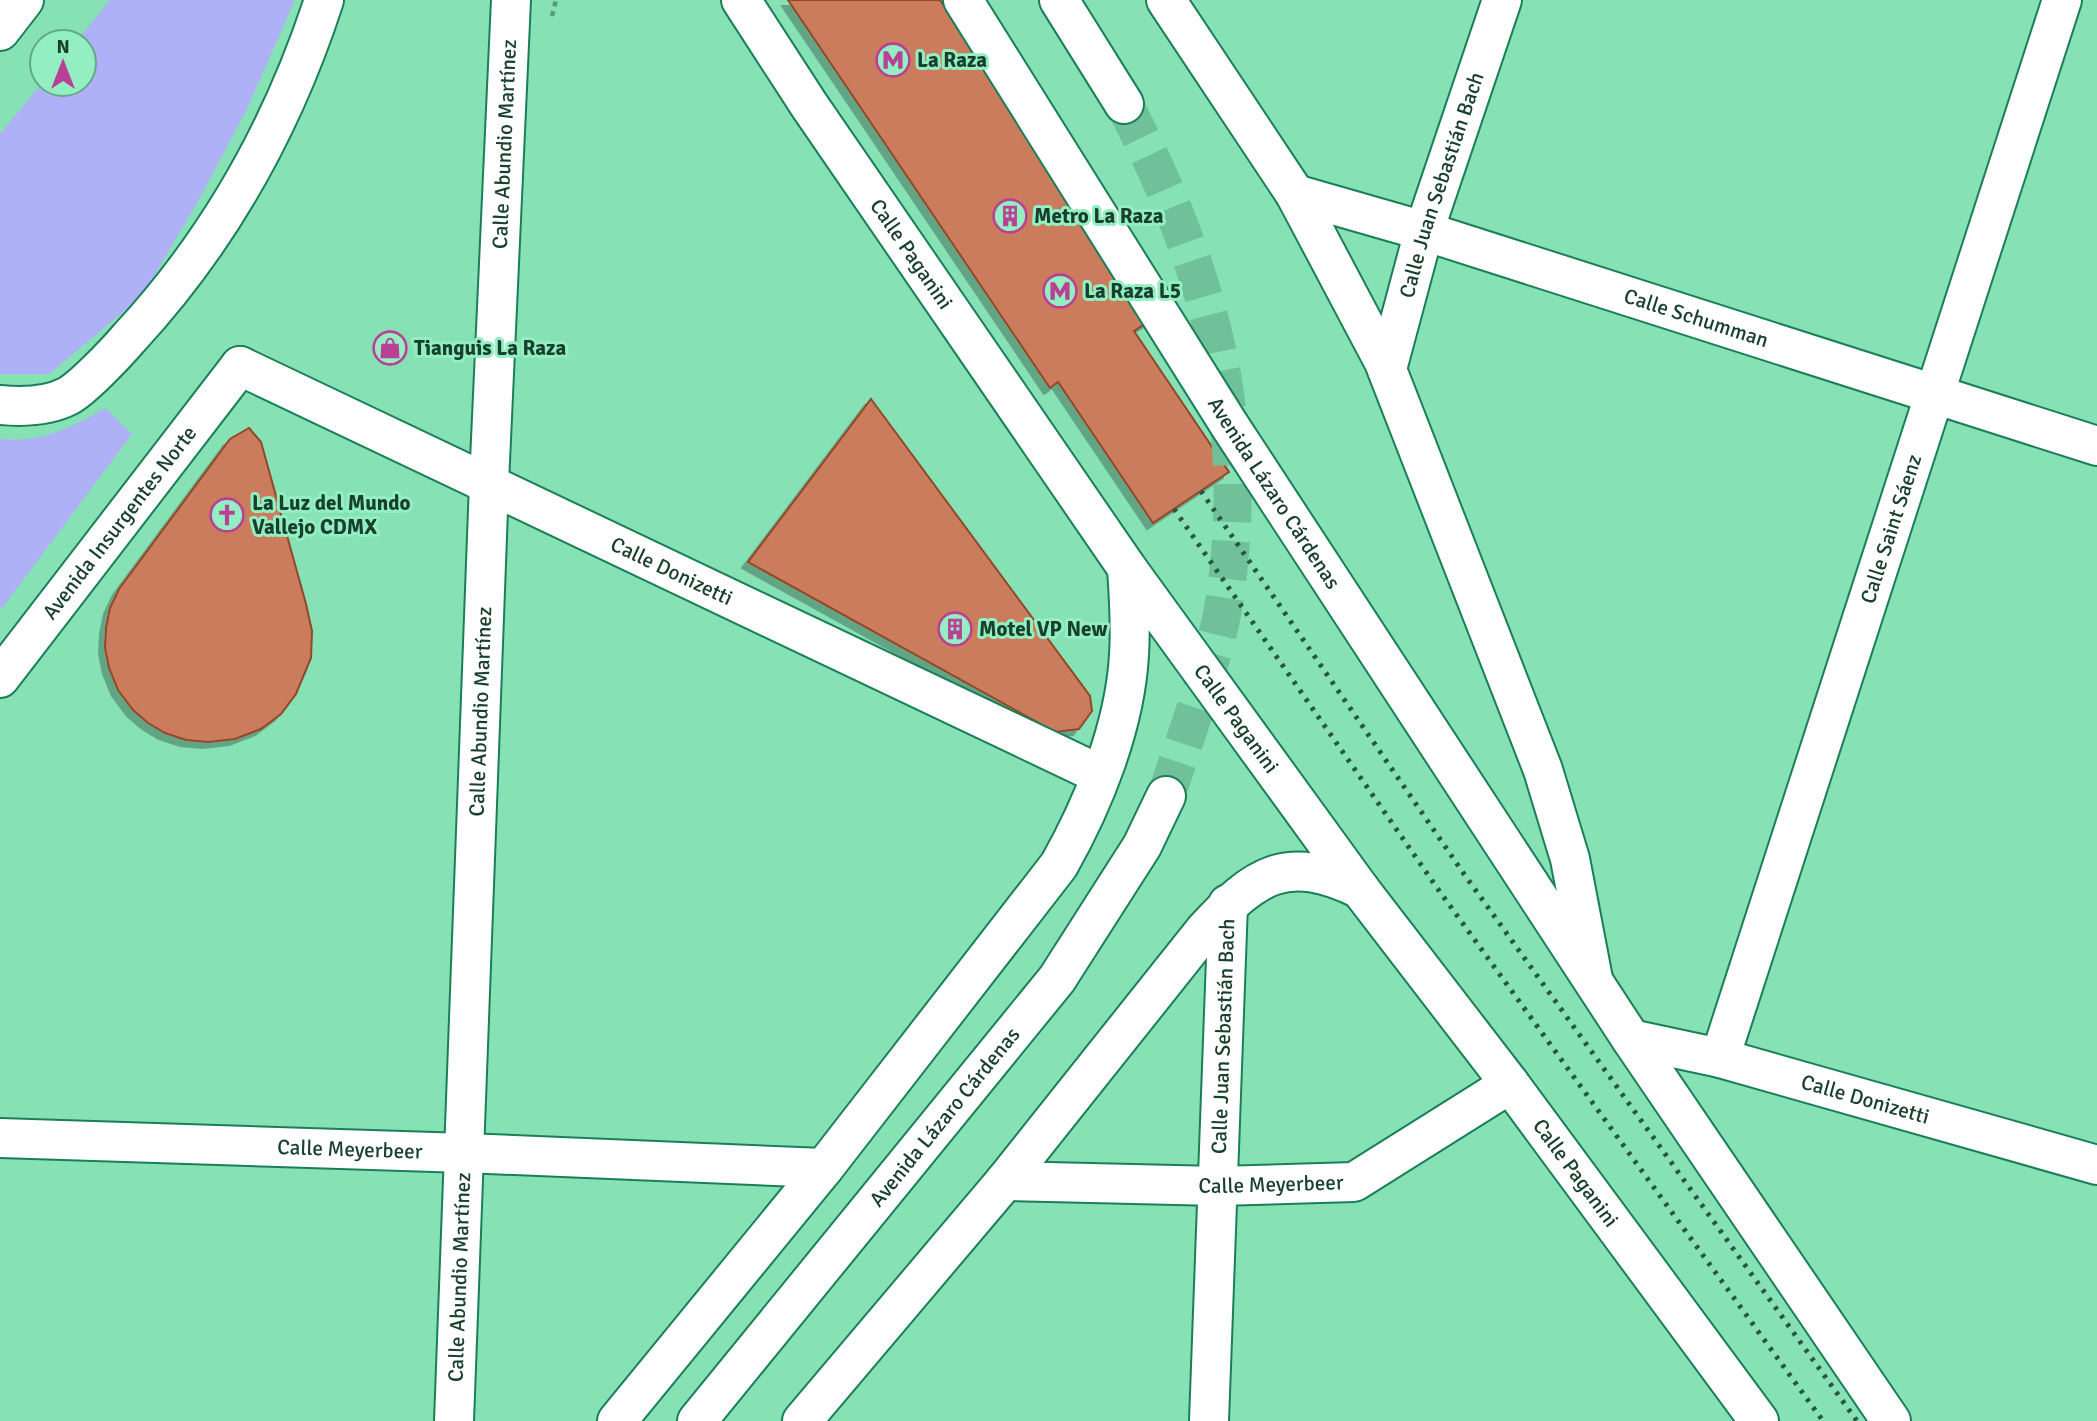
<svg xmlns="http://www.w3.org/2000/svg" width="2097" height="1421" font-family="Signika,sans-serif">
  <defs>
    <filter id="shadow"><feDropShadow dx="-6" dy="6" stdDeviation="0" flood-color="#0004"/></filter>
  </defs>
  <rect width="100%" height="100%" fill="#86e1b5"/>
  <g fill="#aeb1f5">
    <path d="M110 0H295L246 111 197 203 142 296 49 374H0V134L42 83 84 84V42H76Z"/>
    <path d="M105 408 132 434 0 611V439C41 443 71 428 105 408Z"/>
  </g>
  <g fill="#cb7c5d" stroke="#91482a" stroke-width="2" filter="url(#shadow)">
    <path d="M788 0H940L1154 318 1134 331 1229 472 1153 523 1058 382 1050 388Z"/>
    <path d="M871 399 1090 696 1092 711 1079 729 1055 732 748 562Z"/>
    <path d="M249 428 261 442 306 604 312 631 311 658 296 694 281 714 261 729 235 739 208 742 186 740 165 733 148 723 133 710 118 690 109 668 105 648 106 628 110 608 119 589 230 439Z"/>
  </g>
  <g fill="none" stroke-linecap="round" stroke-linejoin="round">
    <path stroke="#70c19a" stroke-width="38" stroke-dasharray="38 19" stroke-linecap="butt" d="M1124 104C1196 242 1242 383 1231 540 1229 568 1226 597 1220 624 1206 682 1185 739 1166 796"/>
    <defs>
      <g id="minor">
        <path id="s1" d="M1295 194 1424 231 2097 446"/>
        <path id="s2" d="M1387 369 1424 231 1502 0"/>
        <path id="s3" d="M1631 1039 1720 1058 2097 1165"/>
        <path id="s4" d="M1720 1058 2062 0"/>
        <path id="s5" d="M0 1138 465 1153 824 1168"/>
        <path id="s6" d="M1005 1181 1218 1186 1354 1182 1510 1084"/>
        <path id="s7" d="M454 1421 489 483 511 0"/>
        <path id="s8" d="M1209 1421 1228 904"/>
      </g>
      <g id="tertiary">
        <path id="s9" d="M240 366 1101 775"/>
      </g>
      <g id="secondary">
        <path d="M1166 0 1295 194 1384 362 1543 770 1570 859 1593 979"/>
        <path id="s10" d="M0 678 240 366"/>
      </g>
      <g id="primary">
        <path id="s11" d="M741 0 809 105 1127 568 1360 889 1510 1084 1759 1421"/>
        <path id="s12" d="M963 0 1228 423 1631 1039 1891 1421"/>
        <path d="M1059 0 1124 104"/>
        <path d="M617 1421 824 1168 1059 865C1094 803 1125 726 1129 655 1131 626 1129 597 1127 568"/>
        <path id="s13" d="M697 1421 1057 979 1142 846 1166 796"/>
        <path d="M802 1421 1005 1181 1204 931C1255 875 1286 853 1360 889"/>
      </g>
      <g id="motorway">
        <path d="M0 31 24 0"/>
        <path d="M0 405C22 407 47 407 68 396 83 388 117 352 129 338 219 241 283 126 324 0"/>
      </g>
    </defs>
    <use href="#minor" stroke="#1a7f59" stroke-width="42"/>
    <use href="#tertiary" stroke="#1a7f59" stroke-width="42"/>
    <use href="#secondary" stroke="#1a7f59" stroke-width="42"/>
    <use href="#primary" stroke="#1a7f59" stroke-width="42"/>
    <use href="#motorway" stroke="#1a7f59" stroke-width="42"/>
    <path stroke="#569a7a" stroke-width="4.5" stroke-dasharray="5 5" stroke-linecap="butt" d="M552 16 556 0"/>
    <use href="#minor" stroke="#fff" stroke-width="38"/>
    <use href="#tertiary" stroke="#fff" stroke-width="38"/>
    <use href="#secondary" stroke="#fff" stroke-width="38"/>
    <use href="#primary" stroke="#fff" stroke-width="38"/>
    <use href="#motorway" stroke="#fff" stroke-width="38"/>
    <g stroke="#285741" stroke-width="5" stroke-dasharray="3.5 7" stroke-linecap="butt">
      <path d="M1201 491 1464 874 1857 1421"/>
      <path d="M1174 509 1440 892 1823 1421"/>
    </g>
  </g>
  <defs>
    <symbol id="metro-ring" viewBox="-11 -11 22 22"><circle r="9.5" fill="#93efc2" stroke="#b94094" stroke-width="1.5"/><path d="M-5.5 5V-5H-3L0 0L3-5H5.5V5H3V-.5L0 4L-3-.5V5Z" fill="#b94094"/></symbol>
    <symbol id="building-ring" viewBox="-11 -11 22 22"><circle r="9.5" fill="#93efc2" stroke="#b94094" stroke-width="1.5"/><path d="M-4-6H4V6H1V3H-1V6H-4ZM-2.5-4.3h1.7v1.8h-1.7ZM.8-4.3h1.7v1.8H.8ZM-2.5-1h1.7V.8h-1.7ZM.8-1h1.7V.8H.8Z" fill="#b94094"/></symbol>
    <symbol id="shop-ring" viewBox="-11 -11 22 22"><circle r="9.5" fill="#93efc2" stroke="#b94094" stroke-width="1.5"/><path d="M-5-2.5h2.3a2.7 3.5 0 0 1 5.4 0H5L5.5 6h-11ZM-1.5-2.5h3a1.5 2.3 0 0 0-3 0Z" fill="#b94094"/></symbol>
    <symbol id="church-ring" viewBox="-11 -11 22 22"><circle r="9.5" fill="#93efc2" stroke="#b94094" stroke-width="1.5"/><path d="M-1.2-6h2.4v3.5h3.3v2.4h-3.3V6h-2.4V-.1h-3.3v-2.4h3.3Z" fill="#b94094"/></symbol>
  </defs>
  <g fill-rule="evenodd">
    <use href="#metro-ring" x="874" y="41" width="38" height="38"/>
    <use href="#building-ring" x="991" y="197" width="38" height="38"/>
    <use href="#metro-ring" x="1041" y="272" width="38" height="38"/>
    <use href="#shop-ring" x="371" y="329" width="38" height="38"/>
    <use href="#church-ring" x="208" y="496" width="38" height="38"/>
    <use href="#building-ring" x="936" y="610" width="38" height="38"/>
  </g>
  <g text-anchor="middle" stroke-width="6" stroke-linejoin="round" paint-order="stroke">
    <g font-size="21" font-weight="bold" fill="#19402e" stroke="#93efc2" text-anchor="start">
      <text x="917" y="67">La Raza</text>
      <text x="1034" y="223">Metro La Raza</text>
      <text x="1084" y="298">La Raza L5</text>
      <text x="414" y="355">Tianguis La Raza</text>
      <text x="252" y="510">La Luz del Mundo<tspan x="252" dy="24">Vallejo CDMX</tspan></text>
      <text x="979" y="636">Motel VP New</text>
    </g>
    <g font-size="21" fill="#19402e" stroke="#93efc2">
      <text dy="7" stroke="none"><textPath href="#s7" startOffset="1278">Calle Abundio Martínez</textPath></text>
      <text dy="7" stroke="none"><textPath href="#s2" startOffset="192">Calle Juan Sebastián Bach</textPath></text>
      <text dy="7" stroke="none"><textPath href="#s11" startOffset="306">Calle Paganini</textPath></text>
      <text dy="7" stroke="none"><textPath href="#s1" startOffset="420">Calle Schumman</textPath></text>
      <text dy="7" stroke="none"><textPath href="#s12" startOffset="583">Avenida Lázaro Cárdenas</textPath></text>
      <text dy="7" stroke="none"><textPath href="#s10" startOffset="196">Avenida Insurgentes Norte</textPath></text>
      <text dy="7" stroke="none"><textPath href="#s4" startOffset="556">Calle Saint Sáenz</textPath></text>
      <text dy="7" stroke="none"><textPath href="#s9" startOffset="478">Calle Donizetti</textPath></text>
      <text dy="7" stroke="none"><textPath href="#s7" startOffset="710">Calle Abundio Martínez</textPath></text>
      <text dy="7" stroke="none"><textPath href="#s11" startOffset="873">Calle Paganini</textPath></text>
      <text dy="7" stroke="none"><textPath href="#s8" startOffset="385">Calle Juan Sebastián Bach</textPath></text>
      <text dy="7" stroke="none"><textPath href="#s3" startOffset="242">Calle Donizetti</textPath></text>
      <text dy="7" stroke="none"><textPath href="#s13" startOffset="392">Avenida Lázaro Cárdenas</textPath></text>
      <text dy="7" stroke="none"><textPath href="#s5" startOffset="350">Calle Meyerbeer</textPath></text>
      <text dy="7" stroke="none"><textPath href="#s11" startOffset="1440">Calle Paganini</textPath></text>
      <text dy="7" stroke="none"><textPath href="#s6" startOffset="266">Calle Meyerbeer</textPath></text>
      <text dy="7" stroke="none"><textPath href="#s7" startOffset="144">Calle Abundio Martínez</textPath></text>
    </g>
  </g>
  <g transform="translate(63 63)"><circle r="33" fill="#93efc2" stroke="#62a987" stroke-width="2"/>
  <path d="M0-5L12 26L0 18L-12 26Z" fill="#b94094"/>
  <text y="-10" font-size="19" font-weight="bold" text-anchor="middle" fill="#19402e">N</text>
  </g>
</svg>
